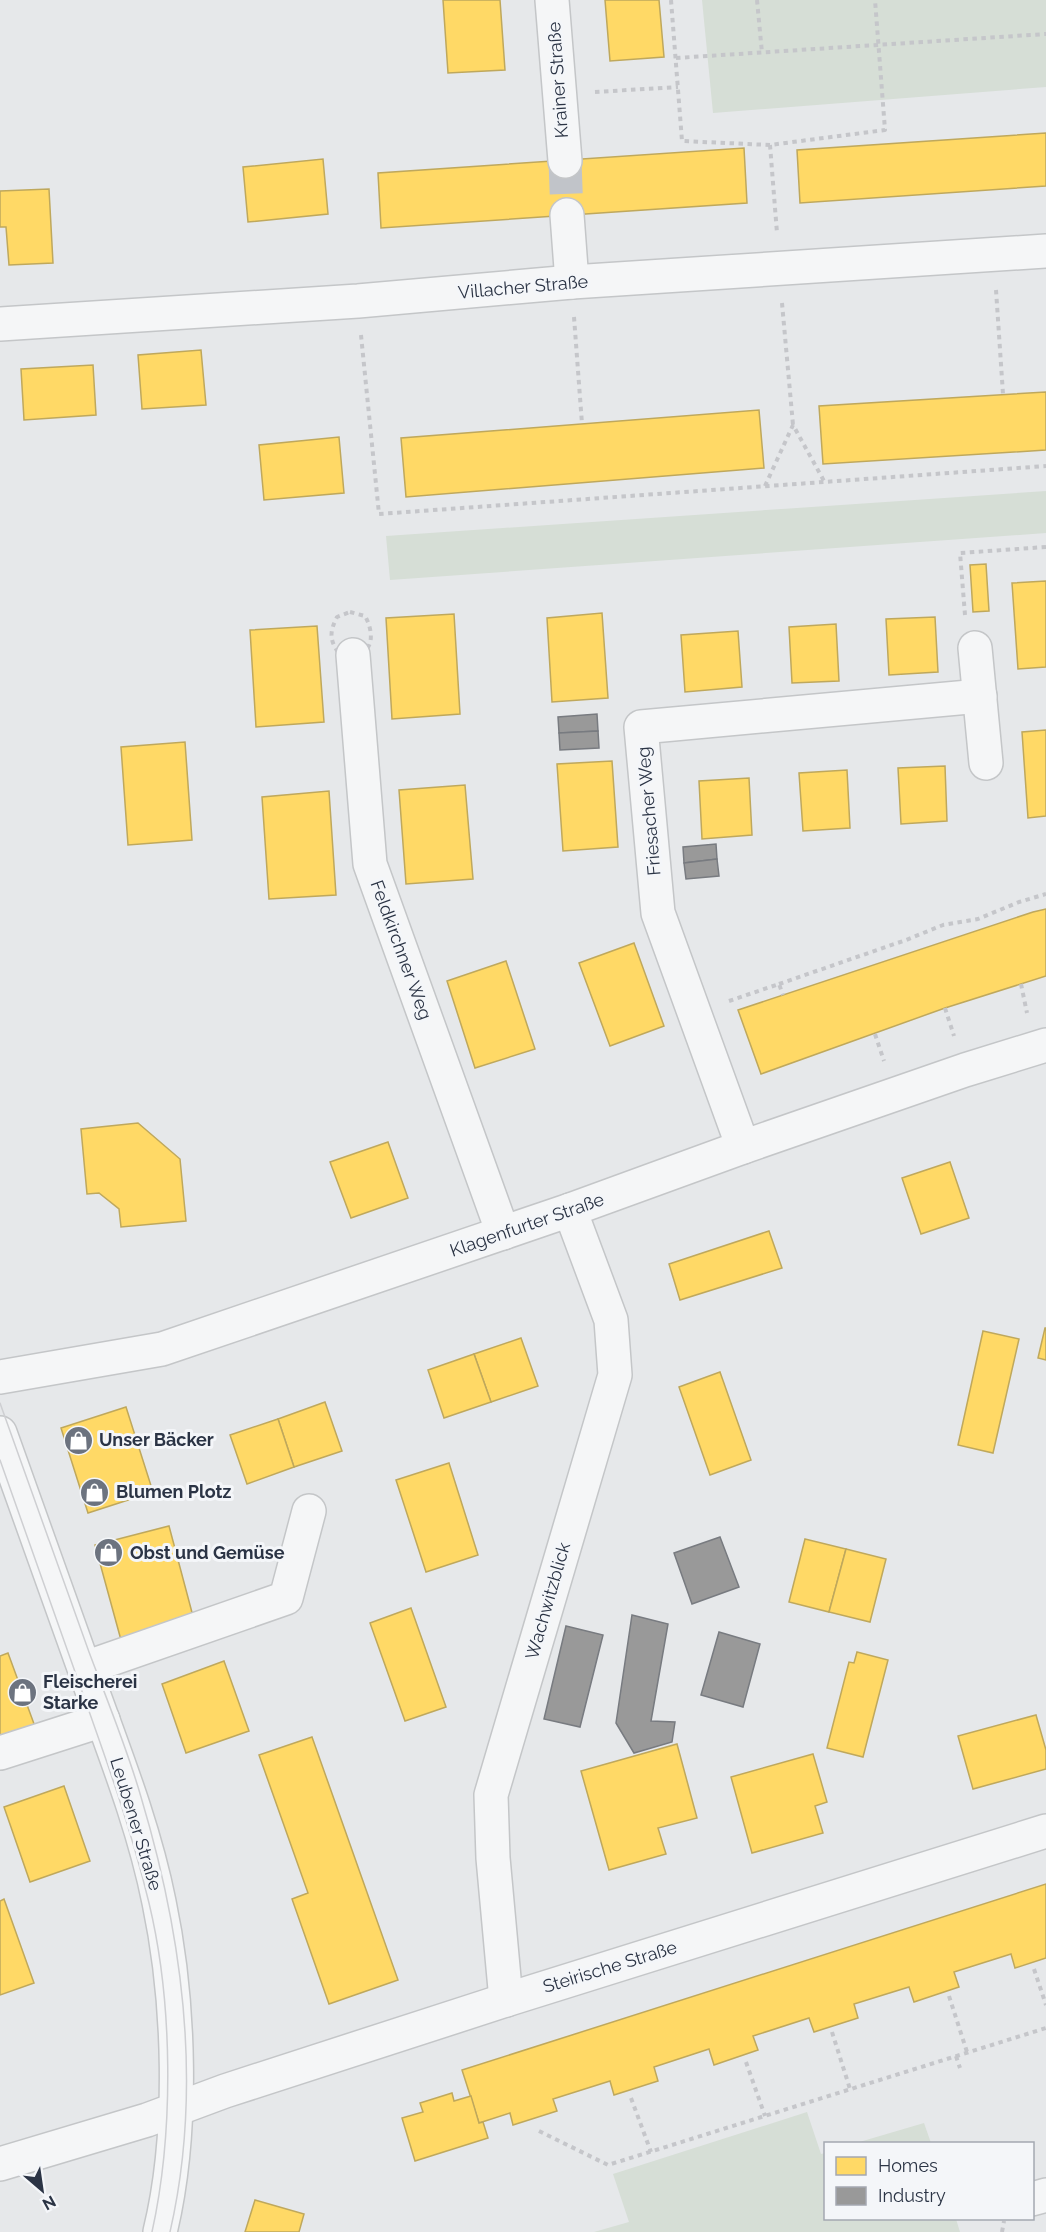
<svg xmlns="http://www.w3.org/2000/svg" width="1046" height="2232" font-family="Raleway,sans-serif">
  <rect width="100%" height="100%" fill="#e6e8ea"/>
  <g fill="#d6ded6">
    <path d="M702 0H1046V87L713 113Z"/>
    <path d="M1046 491V533L390 580 386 536Z"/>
    <path d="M807 2112 821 2154 825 2153 826 2218 956 2219 960 2232H594L629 2222 613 2174Z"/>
    <path d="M924 2123 931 2143H856Z"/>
  </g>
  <g fill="#ffd966" stroke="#bfa85c" stroke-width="1.5">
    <path d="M443 0H500L505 70 448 73Z"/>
    <path d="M605 0H659L664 57 610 61Z"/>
    <path d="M1046 133V186L800 203 797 150Z"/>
    <path d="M744 148 747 203 381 228 378 173Z"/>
    <path d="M323 159 328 214 248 222 243 167Z"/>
    <path d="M49 189 53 263 9 265 6 227H0V191Z"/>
    <path d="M201 350 206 405 142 409 138 355Z"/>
    <path d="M93 365 96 415 24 420 21 369Z"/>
    <path d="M1046 392V450L823 464 819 406Z"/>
    <path d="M759 410 764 468 406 497 401 438Z"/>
    <path d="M339 437 344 493 264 500 259 445Z"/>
    <path d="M986 564 989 611 973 612 970 565Z"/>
    <path d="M1046 581V667L1018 669 1012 583Z"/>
    <path d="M602 613 608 698 552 702 547 618Z"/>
    <path d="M454 614 460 714 392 719 386 618Z"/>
    <path d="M935 617 938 672 889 675 886 619Z"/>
    <path d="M836 624 839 681 792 683 789 627Z"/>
    <path d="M317 626 324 722 256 727 250 630Z"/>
    <path d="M738 631 742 687 685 692 681 635Z"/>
    <path d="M1046 730V816L1028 818 1022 732Z"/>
    <path d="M185 742 192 840 128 845 121 747Z"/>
    <path d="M612 761 618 847 563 851 557 764Z"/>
    <path d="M945 766 947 821 901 824 898 768Z"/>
    <path d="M847 770 850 828 803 831 799 773Z"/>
    <path d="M749 778 752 835 702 839 699 781Z"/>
    <path d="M465 785 473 879 406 884 399 790Z"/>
    <path d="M329 791 336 895 269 899 262 797Z"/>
    <path d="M1046 909V976L945 1008 761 1074 738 1010 1033 912Z"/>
    <path d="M634 943 664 1026 610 1046 579 963Z"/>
    <path d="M506 961 535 1049 475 1068 447 981Z"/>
    <path d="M138 1123 180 1159 186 1221 121 1227 119 1209 99 1193 87 1194 81 1129Z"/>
    <path d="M388 1142 408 1198 351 1218 330 1162Z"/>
    <path d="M950 1162 969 1218 921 1234 902 1178Z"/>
    <path d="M769 1231 782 1268 680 1300 669 1264Z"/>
    <path d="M1045 1328H1046V1360L1038 1358Z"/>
    <path d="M983 1331 1019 1339 993 1453 958 1445Z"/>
    <path d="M521 1338 538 1386 491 1402 474 1354Z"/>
    <path d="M474 1354 491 1402 444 1418 428 1370Z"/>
    <path d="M720 1372 751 1460 710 1475 679 1387Z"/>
    <path d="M325 1402 342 1451 294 1467 278 1419Z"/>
    <path d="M126 1407 153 1492 88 1513 61 1428Z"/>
    <path d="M278 1419 294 1467 247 1484 230 1435Z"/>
    <path d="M449 1463 478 1555 426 1572 396 1480Z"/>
    <path d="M169 1526 194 1620 121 1640 95 1545Z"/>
    <path d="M805 1539 846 1549 829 1612 789 1602Z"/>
    <path d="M846 1549 886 1559 870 1622 829 1612Z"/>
    <path d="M411 1608 446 1707 405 1721 370 1623Z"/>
    <path d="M857 1652 888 1660 863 1757 827 1748 849 1662 854 1663Z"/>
    <path d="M8 1653 37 1732 0 1746V1656Z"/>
    <path d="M224 1661 249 1731 186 1753 162 1684Z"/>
    <path d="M1036 1715 1046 1750V1769L973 1789 958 1736Z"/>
    <path d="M312 1737 398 1980 329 2004 292 1899 308 1893 259 1755Z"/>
    <path d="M677 1744 697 1818 658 1828 666 1854 609 1870 581 1771Z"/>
    <path d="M813 1754 827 1802 815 1806 823 1833 752 1853 731 1777Z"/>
    <path d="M64 1786 90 1861 30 1882 4 1807Z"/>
    <path d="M1046 1884V1958L1015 1968 1011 1954 954 1972 959 1987 914 2002 909 1987 854 2004 858 2018 814 2032 809 2018 753 2036 758 2050 714 2065 709 2049 654 2067 658 2081 614 2095 610 2081 553 2099 557 2111 513 2125 510 2113 479 2123 462 2070Z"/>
    <path d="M4 1899 34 1983 0 1995V1901Z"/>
    <path d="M452 2093 454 2101 471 2096 479 2123 483 2122 488 2138 415 2161 402 2118 423 2112 420 2103Z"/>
    <path d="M255 2200 304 2214 299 2232H245Z"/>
  </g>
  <g fill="#999" stroke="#787b80" stroke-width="1.5">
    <path d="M597 714 598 731 559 733 558 717Z"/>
    <path d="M598 731 599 748 560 750 559 733Z"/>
    <path d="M716 844 717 859 684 863 683 847Z"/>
    <path d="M717 859 719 876 686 879 684 863Z"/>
    <path d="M720 1537 739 1587 692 1604 674 1553Z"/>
    <path d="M632 1615 668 1624 651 1721 675 1722 672 1742 634 1753 616 1723Z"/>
    <path d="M566 1626 603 1635 580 1727 544 1719Z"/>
    <path d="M719 1632 760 1644 743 1707 701 1695Z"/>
  </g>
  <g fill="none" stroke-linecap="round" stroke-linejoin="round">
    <path stroke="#c1c4c9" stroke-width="33" stroke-dasharray="33 16" stroke-linecap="butt" d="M565 161 567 215"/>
    <defs>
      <g id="minor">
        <path d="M552 0 565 161"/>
        <path d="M567 215 572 282"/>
        <path d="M0 324 358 301 572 282 1046 251"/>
        <path d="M975 648 986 763"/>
        <path d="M353 655 370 864 503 1233"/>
        <path d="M743 1147 658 913 641 727 980 696"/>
        <path d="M0 1377 162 1349 570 1210 743 1147 965 1070 1046 1045"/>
        <path d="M0 1433C30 1516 60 1599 89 1682 115 1754 144 1827 159 1902 180 2002 184 2133 160 2232"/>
        <path d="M85 1668 286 1598 309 1511"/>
        <path d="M0 1753 103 1720"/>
        <path d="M506 2000 493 1858 491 1795 615 1375 611 1320 570 1210"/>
        <path d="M0 2164 147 2120 225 2091 506 2000 1046 1831"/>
        <path d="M1032 2199 1046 2195"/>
      </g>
    </defs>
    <use href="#minor" stroke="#c4c6c8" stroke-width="36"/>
    <g stroke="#c5c6ca" stroke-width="4" stroke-dasharray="4.5 4.5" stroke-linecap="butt">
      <path d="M671 0 682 141 770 145 885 130 875 0"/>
      <path d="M757 0 762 53"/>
      <path d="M676 58 1046 34"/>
      <path d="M595 92 678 87"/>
      <path d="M770 145 777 233"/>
      <path d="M996 290 1003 394"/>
      <path d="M782 303 793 425"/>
      <path d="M574 317 582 424"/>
      <path d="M361 335 379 514 1046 466"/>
      <path d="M765 486 793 425 824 481"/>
      <path d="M350 612 365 616C373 630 376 653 353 655 349 656 343 653 338 652 329 639 330 631 337 617Z"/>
      <path d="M965 615 960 553 1046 547"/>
      <path d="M779 984 906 940 943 925 978 919 1019 902 1046 894"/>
      <path d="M1021 984 1027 1013"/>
      <path d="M729 1001 779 984 783 995"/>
      <path d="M945 1008 954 1036"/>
      <path d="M875 1034 884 1061"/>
      <path d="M1034 1969 1046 2005"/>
      <path d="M949 1996 967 2052"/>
      <path d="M832 2032 850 2089"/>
      <path d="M956 2056 960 2068"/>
      <path d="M746 2062 765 2116"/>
      <path d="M631 2098 651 2152"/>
      <path d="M539 2131 608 2165 1046 2028"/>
      <path d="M1002 2232 1004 2221"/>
    </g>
    <use href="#minor" stroke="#f5f6f7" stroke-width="33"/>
    <g stroke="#cecfd2" stroke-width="1.5">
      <path d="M0 1403C30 1486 60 1569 89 1652 107 1700 127 1748 141 1797 183 1937 203 2088 170 2232"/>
      <path d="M0 1460C26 1535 53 1609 79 1683 105 1756 131 1828 149 1903 173 2003 174 2132 152 2232"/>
    </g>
  </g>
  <defs>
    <symbol id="shop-disc" viewBox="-11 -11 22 22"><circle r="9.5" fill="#6c737f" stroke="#f4f6f9"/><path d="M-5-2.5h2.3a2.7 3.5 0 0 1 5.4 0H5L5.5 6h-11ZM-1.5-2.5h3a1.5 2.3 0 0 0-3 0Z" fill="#fff"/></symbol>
  </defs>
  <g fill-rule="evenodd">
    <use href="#shop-disc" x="62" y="1424" width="33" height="33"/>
    <use href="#shop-disc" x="78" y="1476" width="33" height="33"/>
    <use href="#shop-disc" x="92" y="1536" width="33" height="33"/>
    <use href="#shop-disc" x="6" y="1676" width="33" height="33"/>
  </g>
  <g text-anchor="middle" stroke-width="6" stroke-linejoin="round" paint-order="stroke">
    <g font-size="18" fill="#2b3445" stroke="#f4f6f9">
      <text transform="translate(558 80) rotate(-94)" y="6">Krainer Straße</text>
      <text transform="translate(523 287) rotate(-5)" y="6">Villacher Straße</text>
      <text transform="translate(649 811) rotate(-95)" y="6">Friesacher Weg</text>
      <text transform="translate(401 950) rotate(70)" y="6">Feldkirchner Weg</text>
      <text transform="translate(527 1225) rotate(-19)" y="6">Klagenfurter Straße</text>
      <text transform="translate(548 1601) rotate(-74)" y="6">Wachwitzblick</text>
      <text transform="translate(136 1824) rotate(73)" y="6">Leubener Straße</text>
      <text transform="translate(610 1967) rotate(-17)" y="6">Steirische Straße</text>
    </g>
    <g font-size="18" font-weight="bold" fill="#2b3445" stroke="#f4f6f9" text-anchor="start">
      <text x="99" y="1446">Unser Bäcker</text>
      <text x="116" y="1498">Blumen Plotz</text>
      <text x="130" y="1559">Obst und Gemüse</text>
      <text x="43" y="1688">Fleischerei<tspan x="43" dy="21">Starke</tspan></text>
    </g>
  </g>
  <rect x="824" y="2142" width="210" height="78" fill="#f4f6f9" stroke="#a4a8b1" stroke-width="1.5"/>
  <rect x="836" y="2157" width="30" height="18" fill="#ffd966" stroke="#a4a8b1" stroke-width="1.5"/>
  <text x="878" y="2172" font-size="18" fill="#2b3445">Homes</text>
  <rect x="836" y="2187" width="30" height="18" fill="#999999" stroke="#a4a8b1" stroke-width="1.5"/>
  <text x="878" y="2202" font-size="18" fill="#2b3445">Industry</text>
  <g transform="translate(42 2190) rotate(151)" stroke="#f4f6f9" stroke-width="4.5" paint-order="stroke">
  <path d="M0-4.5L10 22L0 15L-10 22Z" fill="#2b3445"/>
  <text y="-9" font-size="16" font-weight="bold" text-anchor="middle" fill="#2b3445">N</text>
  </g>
</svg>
